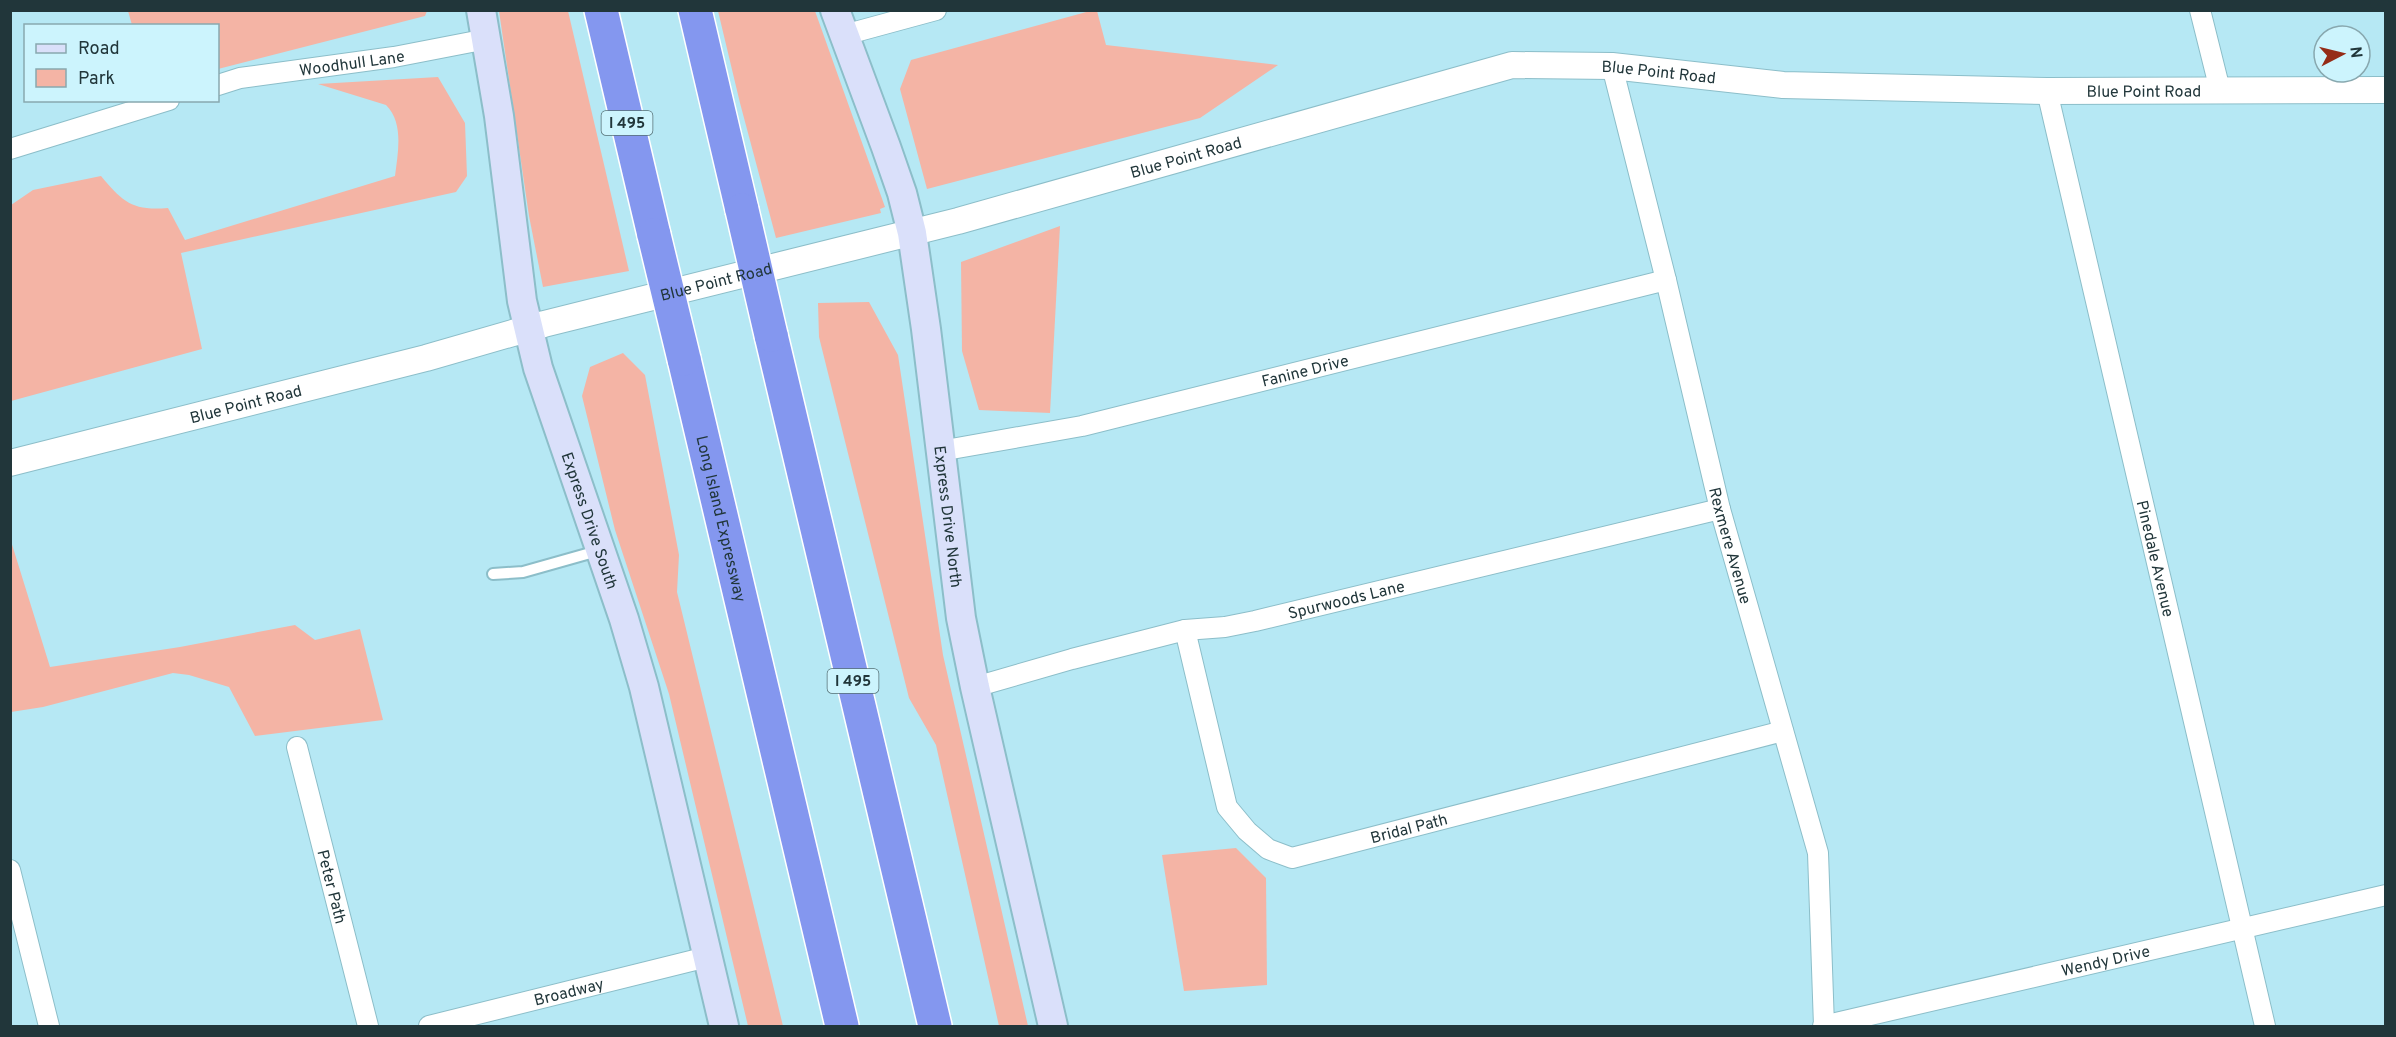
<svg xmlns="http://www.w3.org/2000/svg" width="2396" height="1037" font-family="Overpass,sans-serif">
  <rect width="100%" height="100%" fill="#b6e8f4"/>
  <g fill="#f4b4a5">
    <path d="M128 11V10L427 11 425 16 218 69V26L132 25Z"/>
    <path d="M499 11H568L629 271 543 287 529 216Z"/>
    <path d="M718 11H815L885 207 880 209 881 213 776 238 740 103Z"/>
    <path d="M1090 11H1097L1106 45 1278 65 1200 118 927 189 900 89 911 60Z"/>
    <path d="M438 77 465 123 467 176 456 192 181 253 202 349 11 401V205L33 190 101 176C123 202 132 211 168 208L185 240 395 176C398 152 404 123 386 105L318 84Z"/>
    <path d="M1060 226 1050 413 979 410 962 351 961 262Z"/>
    <path d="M869 302 898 355 943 655 1028 1026H999L936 745 909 698 819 337 818 303Z"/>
    <path d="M623 353 645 375 679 555 677 592 783 1026H748L669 694 615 530 582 396 590 367Z"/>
    <path d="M10 538 50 667 180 647 295 625 315 640 360 629 383 720 255 736 229 687 189 675 173 673 43 707 11 712Z"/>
    <path d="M1236 848 1266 878 1267 985 1184 991 1162 855Z"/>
  </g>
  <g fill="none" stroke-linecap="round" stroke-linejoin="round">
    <defs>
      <path id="service" d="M493 574 523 572 601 550"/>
      <g id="minor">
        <path d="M2200 10 2220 90"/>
        <path d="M844 35 936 10"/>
        <path id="s1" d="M1612 66 1666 280 1720 509 1818 853 1824 1026"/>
        <path id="s2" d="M218 85 240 78 394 57 487 39"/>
        <path id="s3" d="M2047 91 2265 1026"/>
        <path d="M10 149 169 100"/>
        <path id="s4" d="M940 451 1082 426 1666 280"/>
        <path id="s5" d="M1185 630 1227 807 1247 831 1268 849 1292 858 1783 731"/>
        <path id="s6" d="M975 687 1072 659 1185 630 1225 627 1255 621 1720 509"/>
        <path id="s7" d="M297 747 368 1026"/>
        <path d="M10 870 49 1026"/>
        <path id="s8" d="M429 1026 707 957"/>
        <path id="s9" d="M1823 1026 2386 895"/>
      </g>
      <g id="tertiary">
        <path id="s10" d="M10 463 426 358 544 324 958 221 1512 65 1612 66 1783 85 2047 91 2386 90"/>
      </g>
      <g id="secondary">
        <path id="s11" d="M481 10 499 116 522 301 538 368 624 619 644 687 724 1026"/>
        <path id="s12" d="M835 10 886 147 902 193 912 233 926 329 961 618 975 687 1053 1026"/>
      </g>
      <g id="motorway">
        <path d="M601 10 654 235"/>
        <path d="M695 10 742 210"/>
        <path d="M771 335 935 1026"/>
        <path id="s13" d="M684 359 842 1026"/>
      </g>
    </defs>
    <use href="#service" stroke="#8cbec9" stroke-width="14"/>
    <use href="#minor" stroke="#8cbec9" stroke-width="22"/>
    <use href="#tertiary" stroke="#8cbec9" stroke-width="28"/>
    <use href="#secondary" stroke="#8cbec9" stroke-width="32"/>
    <use href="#motorway" stroke="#fff" stroke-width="36"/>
    <use href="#service" stroke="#fff" stroke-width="10"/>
    <use href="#minor" stroke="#fff" stroke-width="20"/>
    <use href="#tertiary" stroke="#fff" stroke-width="26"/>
    <use href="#secondary" stroke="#dae0fa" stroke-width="28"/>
    <use href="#motorway" stroke="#8497ef" stroke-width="33"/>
    <defs>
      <g id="motorway-bridge">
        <path d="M742 210 771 335"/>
        <path d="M654 235 684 359"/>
      </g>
    </defs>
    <use href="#motorway-bridge" stroke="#fff" stroke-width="36" stroke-linecap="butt"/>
    <use href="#motorway-bridge" stroke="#8497ef" stroke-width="33"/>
  </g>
  <g text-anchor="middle" stroke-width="5" stroke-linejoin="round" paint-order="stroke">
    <g fill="#ccf4fd" stroke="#546f74" stroke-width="1.5">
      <rect x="601.5" y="111" width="51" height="24" rx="4.5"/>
      <rect x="827.5" y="669" width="51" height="24" rx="4.5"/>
    </g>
    <g font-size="15" font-weight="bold" fill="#21363a">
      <text x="627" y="128">I 495</text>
      <text x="853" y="686">I 495</text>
    </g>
    <g font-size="16" fill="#21363a" stroke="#ccf4fd">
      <text dy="6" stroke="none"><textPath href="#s2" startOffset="136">Woodhull Lane</textPath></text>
      <text dy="6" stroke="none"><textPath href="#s10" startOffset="1701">Blue Point Road</textPath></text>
      <text dy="6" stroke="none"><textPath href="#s10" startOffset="2187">Blue Point Road</textPath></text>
      <text dy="6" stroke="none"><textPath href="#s10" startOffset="1215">Blue Point Road</textPath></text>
      <text dy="6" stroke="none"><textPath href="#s10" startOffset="729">Blue Point Road</textPath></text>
      <text dy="6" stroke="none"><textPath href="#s4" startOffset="374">Fanine Drive</textPath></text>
      <text dy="6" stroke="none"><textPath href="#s10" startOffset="243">Blue Point Road</textPath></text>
      <text dy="6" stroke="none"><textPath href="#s12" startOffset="522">Express Drive North</textPath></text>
      <text dy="6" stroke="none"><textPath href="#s13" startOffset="164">Long Island Expressway</textPath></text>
      <text dy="6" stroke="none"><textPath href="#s11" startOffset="524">Express Drive South</textPath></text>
      <text dy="6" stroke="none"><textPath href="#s1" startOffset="494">Rexmere Avenue</textPath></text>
      <text dy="6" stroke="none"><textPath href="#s3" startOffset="480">Pinedale Avenue</textPath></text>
      <text dy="6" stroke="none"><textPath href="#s6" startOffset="382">Spurwoods Lane</textPath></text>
      <text dy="6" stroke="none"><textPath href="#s5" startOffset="387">Bridal Path</textPath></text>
      <text dy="6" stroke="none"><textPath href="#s7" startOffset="144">Peter Path</textPath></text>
      <text dy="6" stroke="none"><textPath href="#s9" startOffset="290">Wendy Drive</textPath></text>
      <text dy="6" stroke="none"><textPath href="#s8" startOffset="144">Broadway</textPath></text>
    </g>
  </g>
  <rect width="2396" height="1037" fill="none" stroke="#21363a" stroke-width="24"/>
  <rect x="24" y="24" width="195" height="78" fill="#ccf4fd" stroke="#88a8af" stroke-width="1.5"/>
  <rect x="36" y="44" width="30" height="9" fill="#dae0fa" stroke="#88a8af" stroke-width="1.5"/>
  <text x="78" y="54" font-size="18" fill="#21363a">Road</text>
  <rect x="36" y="69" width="30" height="18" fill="#f4b4a5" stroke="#88a8af" stroke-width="1.5"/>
  <text x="78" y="84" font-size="18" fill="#21363a">Park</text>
  <g transform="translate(2342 54) rotate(83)"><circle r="28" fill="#ccf4fd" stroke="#88a8af" stroke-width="1.5"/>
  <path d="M0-4.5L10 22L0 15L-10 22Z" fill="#952c17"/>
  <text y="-9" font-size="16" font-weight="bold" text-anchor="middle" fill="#21363a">N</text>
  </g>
</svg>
